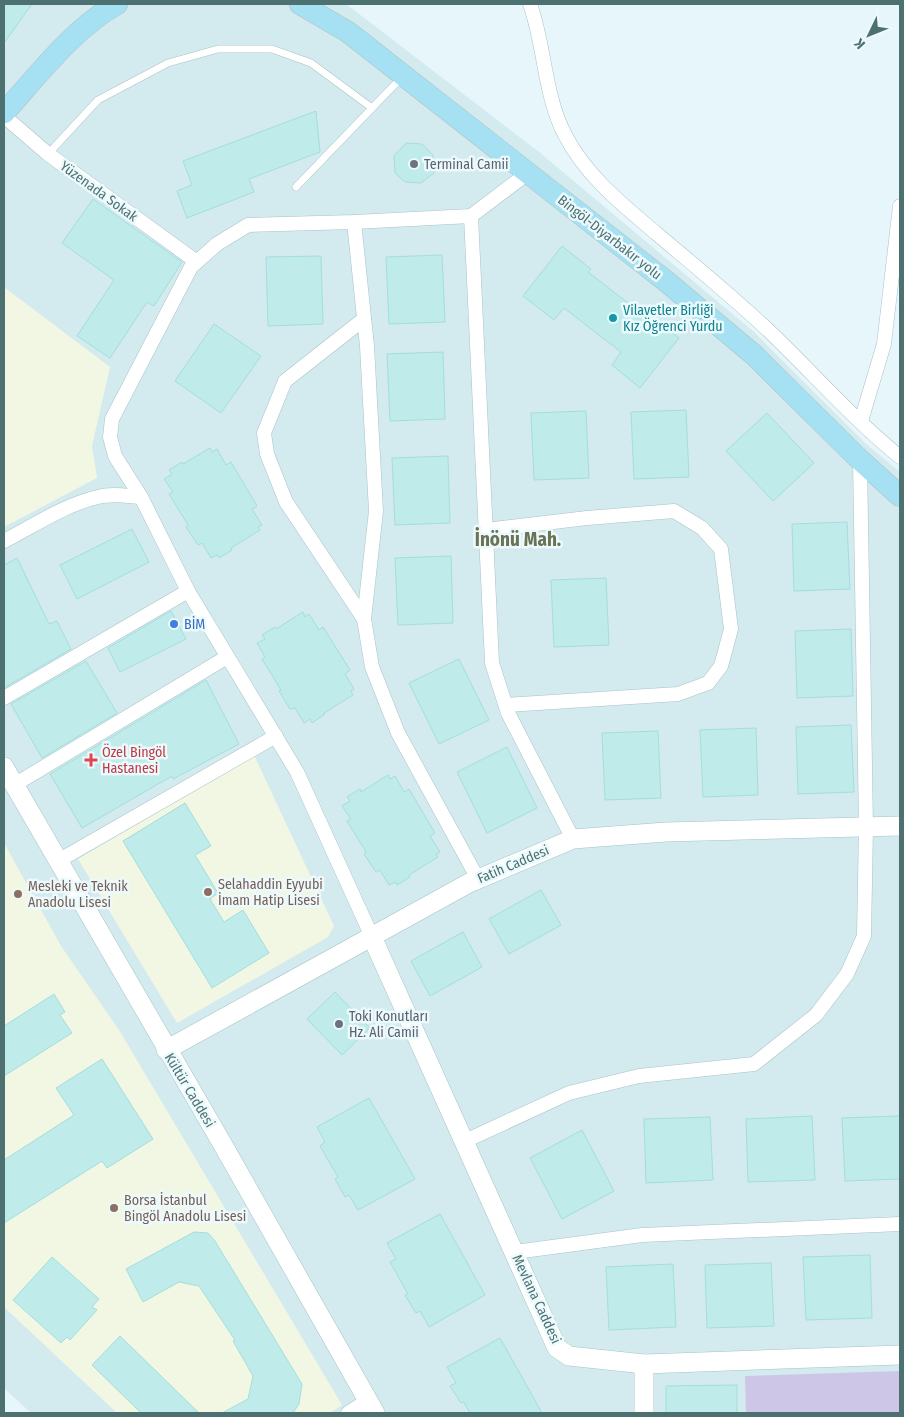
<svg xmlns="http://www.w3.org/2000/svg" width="904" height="1417" font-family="'Fira Sans Condensed',sans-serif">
  <rect width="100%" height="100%" fill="#e6f6fa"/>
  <path fill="#d3eaee" d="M4 4H346L539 152 754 332 865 443 900 472V1413H31L4 1388Z"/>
  <g fill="#f2f7e3">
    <path d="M4 287 110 367 92 446 97 478 4 527Z"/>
    <path d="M254 755 334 926 328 937 177 1023 78 859Z"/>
    <path d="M4 843 61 946 119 1030 342 1405 330 1413H117L4 1307Z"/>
  </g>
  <path fill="#cdc6e7" d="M900 1371V1413H746L745 1376Z"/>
  <g fill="#bfebea" stroke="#a3dedd">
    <path d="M4 4H32L4 43Z"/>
    <path d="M316 111 320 152 249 179 254 192 187 218 177 191 192 185 183 161Z"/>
    <path d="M406 143 422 144 433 155 434 173 421 183 405 182 395 173 394 156Z"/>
    <path d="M93 199 182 262 154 306 147 302 110 358 77 336 114 280 62 243Z"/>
    <path d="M562 246 591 269 588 272 650 320 652 317 679 338 640 388 612 365 621 352 564 308 554 320 523 296Z"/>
    <path d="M442 255 445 322 389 324 386 257Z"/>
    <path d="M321 256 323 324 268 326 266 257Z"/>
    <path d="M214 324 261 356 221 413 175 381Z"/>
    <path d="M443 352 445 419 390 421 387 354Z"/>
    <path d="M686 410 689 477 634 479 631 412Z"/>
    <path d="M586 411 589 478 534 480 531 413Z"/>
    <path d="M767 413 814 463 773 501 726 451Z"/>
    <path d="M210 448 212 452 217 449 226 465 231 462 257 506 252 509 262 525 258 527 260 530 231 548 232 550 219 558 217 555 211 558 202 543 198 545 186 527 188 525 169 494 173 492 164 479 172 474 169 470 182 462 183 464Z"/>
    <path d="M448 456 450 523 395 525 392 458Z"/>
    <path d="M847 522 850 589 794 591 792 524Z"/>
    <path d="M132 529 149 562 77 599 60 565Z"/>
    <path d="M451 556 453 623 398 625 395 558Z"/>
    <path d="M17 558 49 624 57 621 71 649 4 688V565Z"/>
    <path d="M606 578 609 645 554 647 551 580Z"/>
    <path d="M171 611 186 639 120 672 108 648Z"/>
    <path d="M303 612 305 617 309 614 319 630 323 627 350 670 345 674 354 689 351 691 353 695 324 713 325 714 312 723 310 719 304 723 295 708 290 709 279 691 281 690 262 659 265 657 257 643 265 639 262 635 275 627 276 629Z"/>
    <path d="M851 629 853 696 797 698 795 631Z"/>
    <path d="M459 659 489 720 439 744 409 683Z"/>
    <path d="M86 661 117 713 42 758 11 704Z"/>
    <path d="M206 680 239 744 173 779 172 776 82 828 50 774Z"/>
    <path d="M851 725 854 792 798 794 796 727Z"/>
    <path d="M756 728 758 795 703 797 700 730Z"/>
    <path d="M658 731 661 798 605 800 602 733Z"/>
    <path d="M507 747 537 808 487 833 457 772Z"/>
    <path d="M388 775 390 779 395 776 404 792 409 789 435 833 430 836 440 852 436 854 438 857 409 875 410 877 397 885 396 882 389 885 380 870 376 872 364 854 366 852 347 821 351 819 342 806 350 801 347 797 360 789 361 792Z"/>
    <path d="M185 803 211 846 195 855 218 893 210 899 224 922 243 910 269 953 212 988 123 841Z"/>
    <path d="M541 890 561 925 509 954 489 919Z"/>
    <path d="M463 932 482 967 430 996 411 961Z"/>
    <path d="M335 992 370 1028 342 1055 307 1019Z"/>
    <path d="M54 994 65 1012 60 1015 72 1033 4 1076V1026Z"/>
    <path d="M102 1059 153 1139 107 1168 102 1161 4 1223V1160L74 1115 56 1088Z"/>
    <path d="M369 1098 415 1179 358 1210 349 1195 345 1197 335 1179 338 1177 320 1146 325 1142 317 1127Z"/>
    <path d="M812 1116 815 1180 748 1182 746 1119Z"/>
    <path d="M900 1116V1179L845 1181 842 1118Z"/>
    <path d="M710 1117 713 1180 646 1183 644 1119Z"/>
    <path d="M582 1130 614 1191 562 1219 530 1158Z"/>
    <path d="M440 1214 485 1295 429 1327 420 1311 416 1313 405 1295 408 1294 390 1262 396 1259 387 1243Z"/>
    <path d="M194 1232 208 1233 215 1241 302 1384 299 1404 293 1413H222L248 1399 253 1376 233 1341 235 1340 199 1286 179 1282 143 1302 126 1269Z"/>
    <path d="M870 1255 872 1318 806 1320 803 1257Z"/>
    <path d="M52 1257 99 1299 92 1307 97 1310 70 1340 67 1337 61 1343 13 1300Z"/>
    <path d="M771 1263 774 1326 707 1328 705 1265Z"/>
    <path d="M673 1264 676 1327 609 1330 606 1267Z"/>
    <path d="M120 1336 199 1413H141L92 1365Z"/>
    <path d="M500 1338 542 1413H470L464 1402 461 1403 450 1386 456 1383 447 1367Z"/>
    <path d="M737 1385V1413H666V1386Z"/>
  </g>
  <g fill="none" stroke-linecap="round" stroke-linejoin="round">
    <defs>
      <g id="lane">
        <path d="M48 154 98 100 168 63 218 49H272L311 63 372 108"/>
        <path d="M296 187 402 77"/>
      </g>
      <g id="street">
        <path d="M530 4C545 46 544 95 565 135 586 176 623 205 657 234 695 266 733 297 769 331 813 373 853 419 900 457"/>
        <path d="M4 116 48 154 197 262"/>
        <path d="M471 216 492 663 508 713 573 839"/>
        <path d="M354 222 367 346 376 511 364 619 372 667 398 733 478 879"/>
        <path d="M364 319 285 381 264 433 267 454 286 502 364 619"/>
        <path d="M861 421 884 344 900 206"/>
        <path d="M486 530 587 518 674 511 702 528 721 549 731 629 721 666 708 683 678 694 506 705"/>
        <path d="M4 541C33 526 66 504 98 497 112 493 127 496 141 497"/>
        <path d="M4 698 188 591"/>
        <path d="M14 785 227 657"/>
        <path d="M58 861 276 736"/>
        <path d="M372 937 297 772 188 591 141 497 115 456 110 437 112 419 191 267 217 244 248 225 354 222 471 216 528 173"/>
        <path d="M465 1141 569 1093 639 1076 754 1064 816 1015 847 974 864 936 866 827 860 460"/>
        <path d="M515 1252 642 1235 900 1224"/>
        <path d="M348 1413 368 1400"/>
      </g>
      <g id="secondary">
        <path d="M4 767 223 1145 375 1413"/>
        <path d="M372 937 557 1348 569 1356 644 1364 900 1355"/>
        <path d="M166 1050 469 883 573 839 666 832 900 826"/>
        <path d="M644 1364V1413"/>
      </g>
      <g id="primary">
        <path d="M300 4 348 32 667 282 754 355 860 460 900 496"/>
        <path d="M4 113C37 76 74 28 117 4"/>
      </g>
    </defs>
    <use href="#lane" stroke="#a9c4c5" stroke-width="8"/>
    <use href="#street" stroke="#a9c4c5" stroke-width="15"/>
    <use href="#secondary" stroke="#a4c5c6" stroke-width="20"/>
    <use href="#primary" stroke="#b1c1c0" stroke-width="22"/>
    <use href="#lane" stroke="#fff" stroke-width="7"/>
    <use href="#street" stroke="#fff" stroke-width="14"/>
    <use href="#secondary" stroke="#fff" stroke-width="19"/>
    <use href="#primary" stroke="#a5e1f3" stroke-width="21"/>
  </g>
  <g fill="#6b7280" stroke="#ecfafd" stroke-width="2">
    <circle cx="414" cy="164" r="5"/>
    <circle cx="339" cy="1024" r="5"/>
  </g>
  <circle fill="#0f9aa8" stroke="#ecfafd" stroke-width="2" cx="613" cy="318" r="5"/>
  <circle fill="#3f7fe0" stroke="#ecfafd" stroke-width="2" cx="174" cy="624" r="5"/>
  <path fill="#e0444e" stroke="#ecfafd" stroke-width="2" d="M88.5 752.5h5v5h5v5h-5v5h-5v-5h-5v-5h5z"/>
  <g fill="#8d6e63" stroke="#ecfafd" stroke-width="2">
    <circle cx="208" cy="892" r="5"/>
    <circle cx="18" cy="894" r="5"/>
    <circle cx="114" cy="1208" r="5"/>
  </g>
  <g text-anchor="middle" stroke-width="5" stroke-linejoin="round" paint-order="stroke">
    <g font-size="14" fill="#5b616d" stroke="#ecfafd" text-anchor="start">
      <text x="424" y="169">Terminal Camii</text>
      <text x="349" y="1021">Toki Konutları<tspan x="349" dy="16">Hz. Ali Camii</tspan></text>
    </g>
    <g font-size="14" fill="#4d7170" stroke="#ecfafd">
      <text transform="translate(99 191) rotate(36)" y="5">Yüzenada Sokak</text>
      <text transform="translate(610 237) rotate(38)" y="5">Bingöl-Diyarbakır yolu</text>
      <text transform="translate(513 864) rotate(-23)" y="5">Fatih Caddesi</text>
      <text transform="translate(190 1090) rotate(59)" y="5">Kültür Caddesi</text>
      <text transform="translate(537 1299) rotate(65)" y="5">Mevlana Caddesi</text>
    </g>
    <g font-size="14" fill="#0d838f" stroke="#ecfafd" text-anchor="start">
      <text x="623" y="315">Vilayetler Birliği<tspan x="623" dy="16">Kız Öğrenci Yurdu</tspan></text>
    </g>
    <g font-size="14" fill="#366cbe" stroke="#ecfafd" text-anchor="start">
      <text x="184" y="629">BİM</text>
    </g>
    <g font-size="14" fill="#be3a42" stroke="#ecfafd" text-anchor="start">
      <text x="102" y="757">Özel Bingöl<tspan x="102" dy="16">Hastanesi</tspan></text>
    </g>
    <g font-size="14" fill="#785e54" stroke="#ecfafd" text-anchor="start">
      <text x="218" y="889">Selahaddin Eyyubi<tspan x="218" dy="16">İmam Hatip Lisesi</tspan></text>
      <text x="28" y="891">Mesleki ve Teknik<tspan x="28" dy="16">Anadolu Lisesi</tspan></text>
      <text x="124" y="1205">Borsa İstanbul<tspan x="124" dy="16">Bingöl Anadolu Lisesi</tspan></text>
    </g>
    <g font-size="19" font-weight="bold" fill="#6b7354" stroke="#ecfafd">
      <text x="518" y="546">İnönü Mah.</text>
    </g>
  </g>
  <rect width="904" height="1417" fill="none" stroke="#4d7170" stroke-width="10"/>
  <g transform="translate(869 35) rotate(227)" stroke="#ecfafd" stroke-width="4" paint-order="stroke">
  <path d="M0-4L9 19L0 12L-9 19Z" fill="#4d7170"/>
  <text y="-8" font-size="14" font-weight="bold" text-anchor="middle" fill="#4d7170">K</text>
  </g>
</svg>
